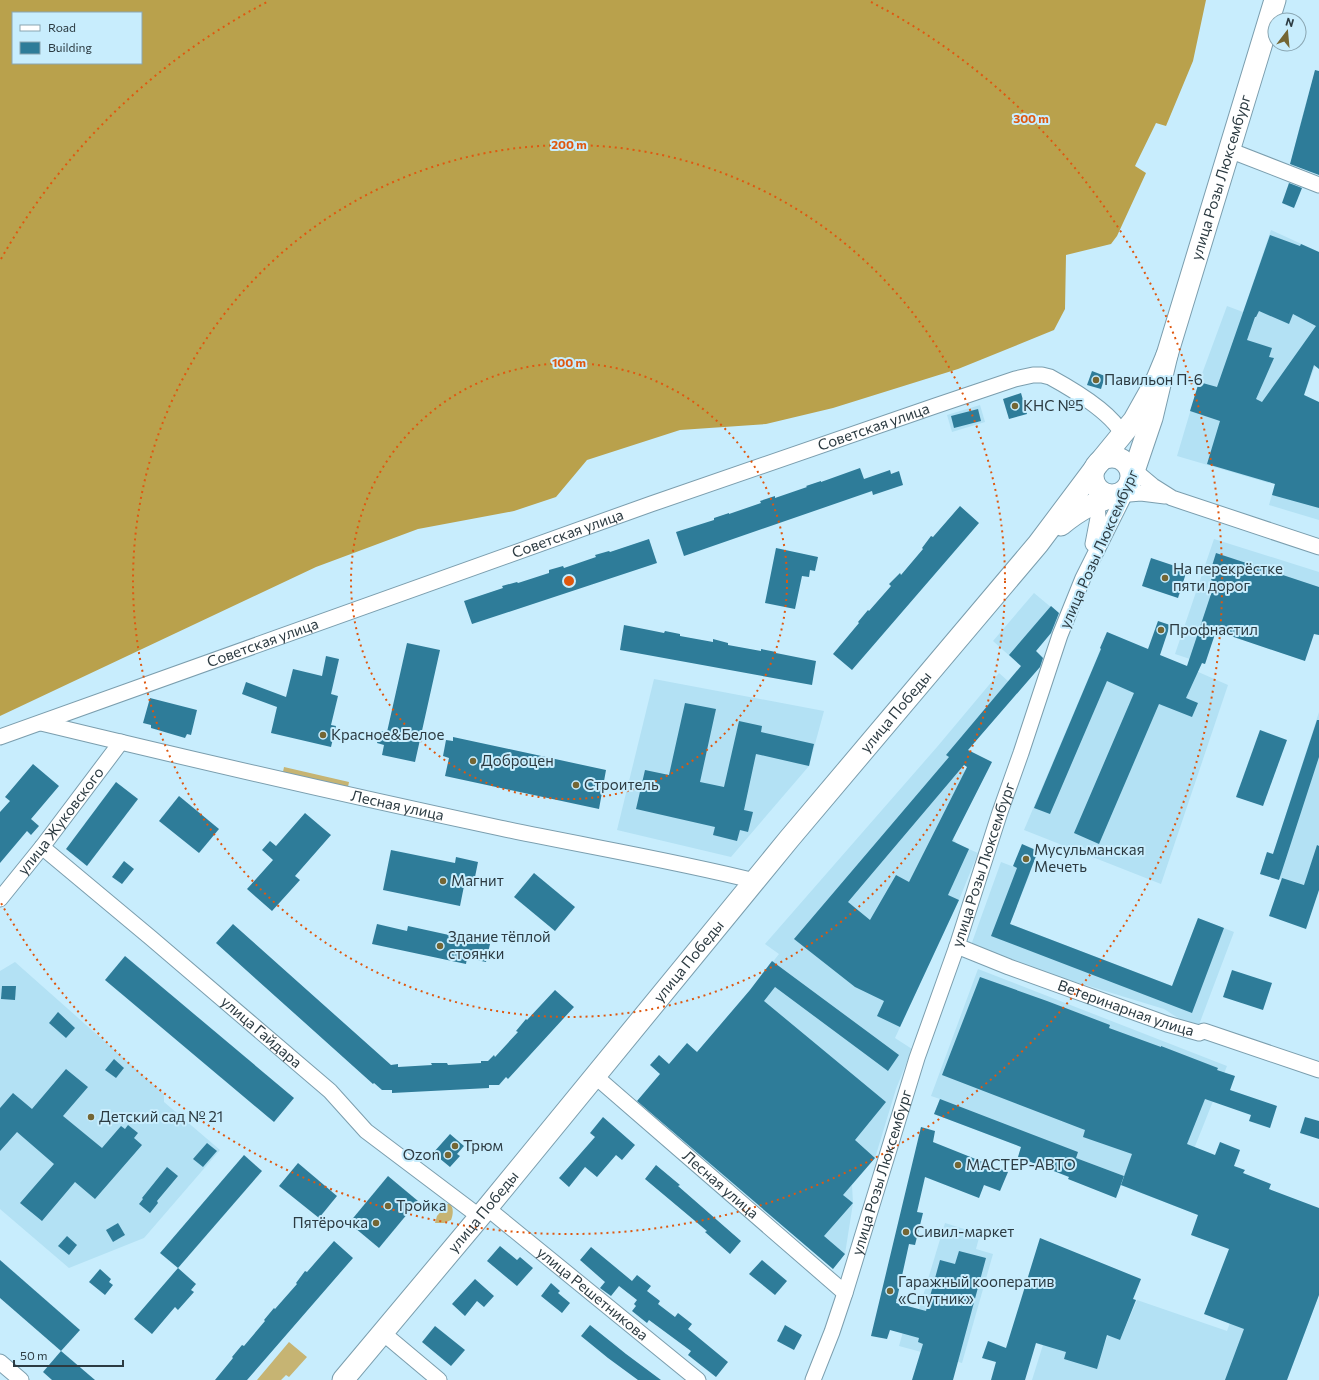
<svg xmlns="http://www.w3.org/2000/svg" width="1319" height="1380" font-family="Commissioner,sans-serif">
  <rect width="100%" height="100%" fill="#c8edfd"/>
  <g fill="#b3e1f4">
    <path d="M1271 230 1319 252V369L1315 366 1304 395 1319 402 1276 450 1269 483 1177 456 1199 382 1227 306 1243 312Z"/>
    <path d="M980 405 985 422 952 432 947 415Z"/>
    <path d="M1275 484 1319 493V520L1269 505Z"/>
    <path d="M1214 539 1319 572V635L1225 604 1205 664 1175 654Z"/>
    <path d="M1034 593 1064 618 1036 651 1046 660 1032 676 993 641Z"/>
    <path d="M1107 632 1228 685 1161 884 1024 830 1096 660Z"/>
    <path d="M999 673 1019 691 957 763 973 777 983 758 992 762 953 838 957 844 978 853 959 900 895 1038 912 1049 896 1089 875 1158 852 1185 853 1203 845 1254 833 1269 647 1111 756 983 779 954 765 944 937 747Z"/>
    <path d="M654 679 824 711 809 766 731 857 617 830Z"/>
    <path d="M1319 712V890L1293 881 1273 878 1260 874 1267 852 1273 854Z"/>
    <path d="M1001 862 1030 873 1010 924 1172 986 1198 918 1234 932 1197 1030 1164 1009 997 958 970 948Z"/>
    <path d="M15 962 164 1094V1102L220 1150 144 1238 69 1268 0 1209V971Z"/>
    <path d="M978 969 1227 1066 1180 1184 1319 1239V1295L1287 1380H1032L1047 1332 1103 1348 1108 1335 1120 1340 1137 1300 1227 1331 1260 1241 1198 1215 1120 1185 1124 1176 1076 1158 1056 1161 1052 1170 1018 1157 1021 1147 934 1114 940 1099 931 1096Z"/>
    <path d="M945 1223 980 1234 976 1249 993 1254 962 1363 899 1346 910 1307 919 1309Z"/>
  </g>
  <g fill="#c6b473">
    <path d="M284 767 349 782 348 787 283 772Z"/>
    <path d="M447 1204H450C454 1208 453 1215 451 1220L444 1223H435L437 1216Z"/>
    <path d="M289 1342 307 1357 289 1377 286 1375 281 1380H257Z"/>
  </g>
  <path fill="#b9a14c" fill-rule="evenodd" d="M0 0H1206L1193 61 1166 126 1156 123 1135 166 1146 173 1117 236 1111 244 1066 255 1065 309 1054 330 958 369 833 408 766 424 680 430 587 460 556 497 514 511 418 529 316 567 0 716ZM13 13H141V63H13Z"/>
  <g fill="#2e7c99" fill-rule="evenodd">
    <path d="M1315 70 1319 71V175L1290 164Z"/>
    <path d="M1289 183 1302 188 1294 208 1282 203Z"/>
    <path d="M1270 235 1300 246 1301 244 1319 252V369L1314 365 1304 395 1319 402V508L1272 495 1275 484 1207 464 1220 421 1190 411 1199 382 1217 387ZM1259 311 1289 324 1293 314 1316 326 1262 402 1256 399 1274 358 1269 357 1272 348 1247 340 1255 317H1256Z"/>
    <path d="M1092 371 1105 376 1101 389 1087 385Z"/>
    <path d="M1021 393 1027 414 1009 419 1003 399Z"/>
    <path d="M978 409 981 421 954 428 951 416Z"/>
    <path d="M860 468 864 479 890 470 891 474 899 471 903 485 873 495 872 491 684 556 676 532 714 520V518L729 513V514L761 503 760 501 775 496V498L807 487 806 486 821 481V482Z"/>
    <path d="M960 506 979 523 852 670 833 654 859 623 858 622 868 610 869 611 891 586 889 584 900 573 901 575 923 549 922 548 931 536 933 537Z"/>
    <path d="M649 539 657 563 472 624 464 601 503 588 502 586 517 582 518 583 549 573V570L563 566 564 568 596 557 595 555 609 551 610 552Z"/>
    <path d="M776 548 818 557 815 571 810 570 809 577 802 576 795 609 765 603Z"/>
    <path d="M1216 553 1319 587V635L1314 634 1305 661 1216 631 1205 664 1202 663 1186 698 1198 703 1192 717 1159 704 1099 844 1074 833 1134 693 1107 681 1050 814 1034 808 1101 649 1100 648 1107 632 1148 649 1158 621 1170 625 1160 655 1187 666 1215 582 1211 580 1215 570 1211 569Z"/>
    <path d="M1151 558 1187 570 1178 598 1142 586Z"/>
    <path d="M1051 606 1059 613 1051 633 1036 651 1043 658 1040 667 968 750 992 762 952 841 969 849 948 895 959 900 900 1027 877 1016 884 1001 855 987 794 939 949 757 946 755 1021 666 1009 655ZM964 765 967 767 909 882 896 875 870 920 848 902Z"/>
    <path d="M624 625 664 633 665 631 680 634V636L713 642V639L728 643V645L761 651V649L776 652V653L816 661 812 685 620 650Z"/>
    <path d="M407 643 440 650 415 762 382 755 384 745 377 743 380 731 387 732Z"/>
    <path d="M326 656 339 659 331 694 338 696 331 725 336 726 331 747 271 733 277 707 242 694 246 682 286 697 293 669 322 676Z"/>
    <path d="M150 698 197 710 191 735 187 734 185 738 151 728V725L143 723Z"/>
    <path d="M685 703 716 709 700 782 724 787 739 721 762 726 761 732 814 744 809 766 756 754 744 810 753 812 748 832 740 830 737 841 713 835 715 827 636 809 645 770 669 775Z"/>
    <path d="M1317 720H1319V757L1279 880 1260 874 1267 852 1273 854Z"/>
    <path d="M1260 730 1287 740 1263 806 1236 797Z"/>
    <path d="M453 737 606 770 599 809 445 776 449 758 443 756 446 740 453 741Z"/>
    <path d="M33 764 59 786 31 819 39 826 31 835 27 831 0 863V812L10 801 5 797Z"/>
    <path d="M116 782 138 799 87 866 66 849Z"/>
    <path d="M179 796 219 829 199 853 159 821Z"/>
    <path d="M305 813 331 835 295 876 300 880 272 911 247 889 273 860 262 850 270 841 276 846Z"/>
    <path d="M1022 844 1038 851 1010 924 1172 986 1198 918 1224 928 1192 1013 991 936 1017 868 1013 866Z"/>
    <path d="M1317 845 1319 846V890L1306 929 1269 916 1282 878 1304 885Z"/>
    <path d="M391 850 455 863 456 857 478 862 473 887 464 886 460 906 383 890Z"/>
    <path d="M124 861 134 869 122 884 112 877Z"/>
    <path d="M534 873 575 907 555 931 514 897Z"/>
    <path d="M233 924 391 1065 398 1064V1067L432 1065 431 1063H447L448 1065 481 1063V1061H488L494 1055 495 1057 518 1032 516 1031 526 1019 527 1020 555 990 574 1007 508 1079 506 1077 499 1085H489V1088L392 1093V1090H382L374 1083 373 1084 216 943Z"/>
    <path d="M377 924 407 931 408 926 490 944 486 962 467 958 466 964 372 944Z"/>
    <path d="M125 956 294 1098 274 1122 105 980Z"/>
    <path d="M772 961 899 1055 888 1071 775 987 764 1001 886 1102 855 1140 875 1158 843 1195 853 1203 824 1236 845 1254 833 1269 637 1101 660 1074 650 1065 659 1055 669 1064 687 1043 697 1052 750 990Z"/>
    <path d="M1232 970 1272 983 1263 1010 1223 997Z"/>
    <path d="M980 977 1047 1001 1110 1025 1109 1028 1161 1047V1046L1218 1068 1217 1070 1235 1076 1230 1090 1277 1106 1270 1128 1249 1121 1251 1115 1205 1099 1187 1144 1215 1155 1220 1142 1240 1150 1234 1166 1245 1170 1243 1173 1271 1184 1269 1189 1319 1208V1295L1287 1380H1225L1244 1329 1204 1314 1229 1249 1191 1235 1198 1215 1121 1185 1132 1154 1083 1137 1085 1130 942 1075Z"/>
    <path d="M2 986H16L15 1000 1 999Z"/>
    <path d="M58 1012 75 1028 66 1038 49 1023Z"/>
    <path d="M114 1059 124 1068 116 1078 105 1070Z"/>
    <path d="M66 1069 88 1087 63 1116 102 1148 121 1126 125 1129 128 1125 138 1133 134 1138 142 1145 95 1199 75 1182 42 1221 20 1203 54 1164 17 1132 0 1151V1108L13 1093 32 1109Z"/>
    <path d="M940 1099 1078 1152 1076 1158 1124 1176 1116 1198 1068 1179 1069 1177 1018 1157 1021 1147 934 1114Z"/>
    <path d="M603 1117 635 1145 622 1160 616 1155 597 1177 585 1167 569 1187 559 1178 595 1137 590 1133Z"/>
    <path d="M1305 1117 1319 1121V1139L1300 1133Z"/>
    <path d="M921 1127 935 1131 933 1142 1008 1172 1000 1191 984 1185 979 1198 925 1177 917 1212 923 1213 915 1245 909 1244 896 1303 926 1311 940 1260 955 1264 959 1251 986 1258 953 1380H912L923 1344 918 1342 919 1338 890 1330 887 1339 871 1336Z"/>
    <path d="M450 1134 464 1146 457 1154 460 1156 450 1167 433 1153Z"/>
    <path d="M207 1143 217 1151 203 1167 193 1159Z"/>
    <path d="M244 1155 262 1171 178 1268 160 1253Z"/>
    <path d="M298 1163 337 1196 319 1218 279 1186Z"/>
    <path d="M656 1165 680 1185 678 1186 741 1241 730 1254 705 1232 707 1231 645 1179Z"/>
    <path d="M167 1167 178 1176 157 1201 158 1203 150 1213 139 1204 143 1199 142 1198Z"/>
    <path d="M388 1176 418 1201 379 1248 349 1223Z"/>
    <path d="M118 1223 125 1235 113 1242 106 1230Z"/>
    <path d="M67 1236 77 1245 69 1255 58 1246Z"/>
    <path d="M1040 1238 1141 1279 1133 1299 1136 1300 1120 1340 1107 1335 1097 1369 1064 1359 1066 1352 1036 1343 1025 1380H991L996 1362 982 1358 988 1341 1006 1348Z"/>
    <path d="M334 1241 353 1258 247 1380H215L233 1358 232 1357 242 1345 244 1346 265 1321 264 1320 274 1308 275 1309 297 1284 296 1283 305 1271 307 1272Z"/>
    <path d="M500 1246 517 1260 520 1257 533 1268 517 1286 487 1261Z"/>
    <path d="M591 1247 632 1281 637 1275 651 1286 647 1291 660 1301 658 1304 675 1317 678 1313 692 1324 688 1329 728 1362 716 1377 688 1355 691 1351 649 1320 647 1323 632 1311 636 1306 634 1304 637 1300 619 1286 611 1296 600 1288 605 1282 580 1260Z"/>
    <path d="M0 1260 80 1330 61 1351 0 1298Z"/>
    <path d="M762 1260 787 1281 775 1295 749 1274Z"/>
    <path d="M178 1268 196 1284 191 1290 194 1292 178 1310 175 1307 152 1334 134 1319Z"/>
    <path d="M100 1269 111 1279 109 1282 113 1285 105 1295 89 1282Z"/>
    <path d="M475 1279 494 1296 484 1307 477 1301 465 1316 452 1304Z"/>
    <path d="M551 1283 560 1291 558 1293 570 1303 562 1313 541 1296Z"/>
    <path d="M590 1325 626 1354 661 1380H638L608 1358 581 1336Z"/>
    <path d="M785 1325 802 1335 794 1350 777 1341Z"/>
    <path d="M435 1326 465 1350 451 1366 422 1342Z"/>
    <path d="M61 1351 95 1380H52L43 1372Z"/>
  </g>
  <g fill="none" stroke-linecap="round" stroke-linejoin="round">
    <defs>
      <g id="street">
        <path d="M1229 150 1319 185"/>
        <path d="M1122 460 1153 486 1172 498 1319 547"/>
        <path d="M1118 495 1141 493 1165 496"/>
        <path d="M1093 544 1098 518 1096 487"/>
        <path id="s1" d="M41 723C194 760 346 795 500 828 585 846 671 860 755 881"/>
        <path id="s2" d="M0 737 651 504 935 406 1015 379 1033 375H1042L1050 377C1072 389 1112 413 1122 434"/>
        <path id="s3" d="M42 847 151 938 330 1091 366 1131 480 1217"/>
        <path id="s4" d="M0 899 42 847 121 742"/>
        <path id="s5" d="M957 946 1009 967 1167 1024 1199 1033 1204 1031 1319 1070"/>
        <path id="s6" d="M595 1076 845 1293"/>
        <path id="s7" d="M487 1208 698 1380"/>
        <path d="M383 1333 439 1380"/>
        <path d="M0 1362 21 1380"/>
        <path id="s8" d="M813 1380 832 1332 845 1293 917 1058 957 946 1000 812 1021 753 1060 635 1083 578 1128 488"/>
      </g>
      <g id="secondary">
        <circle cx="1112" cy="476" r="19"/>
        <path id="s9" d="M1130 483 1152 418 1167 355 1275 0"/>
        <path d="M1061 525C1080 509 1095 502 1118 495"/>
        <path id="s10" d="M343 1380 487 1208 789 839 1038 544 1098 464 1134 420 1157 379 1167 355"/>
      </g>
    </defs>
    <use href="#street" stroke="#7b9eae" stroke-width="17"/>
    <use href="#secondary" stroke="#7b9eae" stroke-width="23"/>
    <use href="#street" stroke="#fff" stroke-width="15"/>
    <use href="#secondary" stroke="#fff" stroke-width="21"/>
  </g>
  <g fill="none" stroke="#df580f" stroke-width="2" stroke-dasharray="2 4">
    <circle cx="569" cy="581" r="218"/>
    <circle cx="569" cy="581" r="436"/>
    <path d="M1 259A653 653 0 0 1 267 2M871 2A653 653 0 1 1 1 903"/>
  </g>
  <g fill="#746634" stroke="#c8edfd" stroke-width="1.5">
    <circle cx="1096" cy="380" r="4"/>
    <circle cx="1015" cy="406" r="4"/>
    <circle cx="1165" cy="578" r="4"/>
    <circle cx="1161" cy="630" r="4"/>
    <circle cx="323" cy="735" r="4"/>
    <circle cx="473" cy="761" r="4"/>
    <circle cx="576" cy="785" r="4"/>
    <circle cx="1026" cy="859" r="4"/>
    <circle cx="443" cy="881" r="4"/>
    <circle cx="440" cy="946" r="4"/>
    <circle cx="91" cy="1117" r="4"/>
    <circle cx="455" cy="1146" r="4"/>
    <circle cx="448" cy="1155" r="4"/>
    <circle cx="958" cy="1165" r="4"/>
    <circle cx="388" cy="1206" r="4"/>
    <circle cx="376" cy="1223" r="4"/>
    <circle cx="906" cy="1232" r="4"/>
    <circle cx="890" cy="1291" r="4"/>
  </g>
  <g text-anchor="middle" stroke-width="4" stroke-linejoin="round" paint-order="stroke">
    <g font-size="15" fill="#2c3b42" stroke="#c8edfd">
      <text dy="5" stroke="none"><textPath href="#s9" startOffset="319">улица Розы Люксембург</textPath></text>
      <text dy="5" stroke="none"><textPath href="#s2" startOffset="927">Советская улица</textPath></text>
      <text dy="5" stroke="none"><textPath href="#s2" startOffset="603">Советская улица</textPath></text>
      <text transform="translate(1099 549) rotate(-66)" y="5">улица Розы Люксембург</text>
      <text dy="5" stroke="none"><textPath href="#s2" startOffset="279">Советская улица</textPath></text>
      <text dy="5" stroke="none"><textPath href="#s10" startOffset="867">улица Победы</textPath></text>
      <text dy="5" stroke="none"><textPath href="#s1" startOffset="366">Лесная улица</textPath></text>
      <text dy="5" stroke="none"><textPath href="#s4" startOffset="99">улица Жуковского</textPath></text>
      <text dy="5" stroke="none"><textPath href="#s8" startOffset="543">улица Розы Люксембург</textPath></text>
      <text dy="5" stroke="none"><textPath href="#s10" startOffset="543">улица Победы</textPath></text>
      <text dy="5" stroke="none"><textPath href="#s5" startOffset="180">Ветеринарная улица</textPath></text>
      <text dy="5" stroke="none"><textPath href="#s3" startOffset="287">улица Гайдара</textPath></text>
      <text dy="5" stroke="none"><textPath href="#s8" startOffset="219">улица Розы Люксембург</textPath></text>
      <text dy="5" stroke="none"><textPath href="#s6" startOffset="166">Лесная улица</textPath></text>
      <text dy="5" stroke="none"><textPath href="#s10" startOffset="219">улица Победы</textPath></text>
      <text dy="5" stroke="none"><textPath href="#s7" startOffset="136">улица Решетникова</textPath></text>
    </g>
    <g font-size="15" fill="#2c3b42" stroke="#c8edfd" text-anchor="start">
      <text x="1104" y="385">Павильон П-6</text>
      <text x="1023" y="411">КНС №5</text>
      <text x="1173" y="574">На перекрёстке<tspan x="1173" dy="17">пяти дорог</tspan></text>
      <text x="1169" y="635">Профнастил</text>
      <text x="331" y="740">Красное&amp;Белое</text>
      <text x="481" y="766">Доброцен</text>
      <text x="584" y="790">Строитель</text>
      <text x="1034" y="855">Мусульманская<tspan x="1034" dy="17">Мечеть</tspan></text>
      <text x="451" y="886">Магнит</text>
      <text x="448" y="942">Здание тёплой<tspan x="448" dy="17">стоянки</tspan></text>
      <text x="99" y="1122">Детский сад № 21</text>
      <text x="463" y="1151">Трюм</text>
      <text x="440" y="1160" text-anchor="end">Ozon</text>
      <text x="966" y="1170">МАСТЕР-АВТО</text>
      <text x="396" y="1211">Тройка</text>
      <text x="368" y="1228" text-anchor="end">Пятёрочка</text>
      <text x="914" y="1237">Сивил-маркет</text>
      <text x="898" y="1287">Гаражный кооператив<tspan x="898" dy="17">«Спутник»</tspan></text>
    </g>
  </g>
  <circle cx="569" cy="581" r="6" fill="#df580f" stroke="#c8edfd" stroke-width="2"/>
  <g font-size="12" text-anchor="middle" font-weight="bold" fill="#df580f" stroke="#c8edfd" stroke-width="4" stroke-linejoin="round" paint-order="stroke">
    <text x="1031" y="123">300 m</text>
    <text x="569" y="149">200 m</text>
    <text x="569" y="367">100 m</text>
  </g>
  <rect x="12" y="12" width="130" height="52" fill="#c8edfd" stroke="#8aa6b2"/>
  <rect x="20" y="25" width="20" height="6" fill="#ffffff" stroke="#8aa6b2"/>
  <text x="48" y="32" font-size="12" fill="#2c3b42">Road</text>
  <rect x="20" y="42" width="20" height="12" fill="#2e7c99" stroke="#8aa6b2"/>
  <text x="48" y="52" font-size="12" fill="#2c3b42">Building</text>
  <g transform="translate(1287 32) rotate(16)"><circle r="19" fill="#c8edfd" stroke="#8aa6b2"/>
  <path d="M0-3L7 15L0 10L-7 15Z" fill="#746634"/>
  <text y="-6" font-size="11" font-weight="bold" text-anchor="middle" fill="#2c3b42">N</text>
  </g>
  <path d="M14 1360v6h109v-6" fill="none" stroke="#2c3b42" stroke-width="2"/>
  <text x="20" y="1360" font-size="12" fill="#2c3b42" stroke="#c8edfd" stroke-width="3" paint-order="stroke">50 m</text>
</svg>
